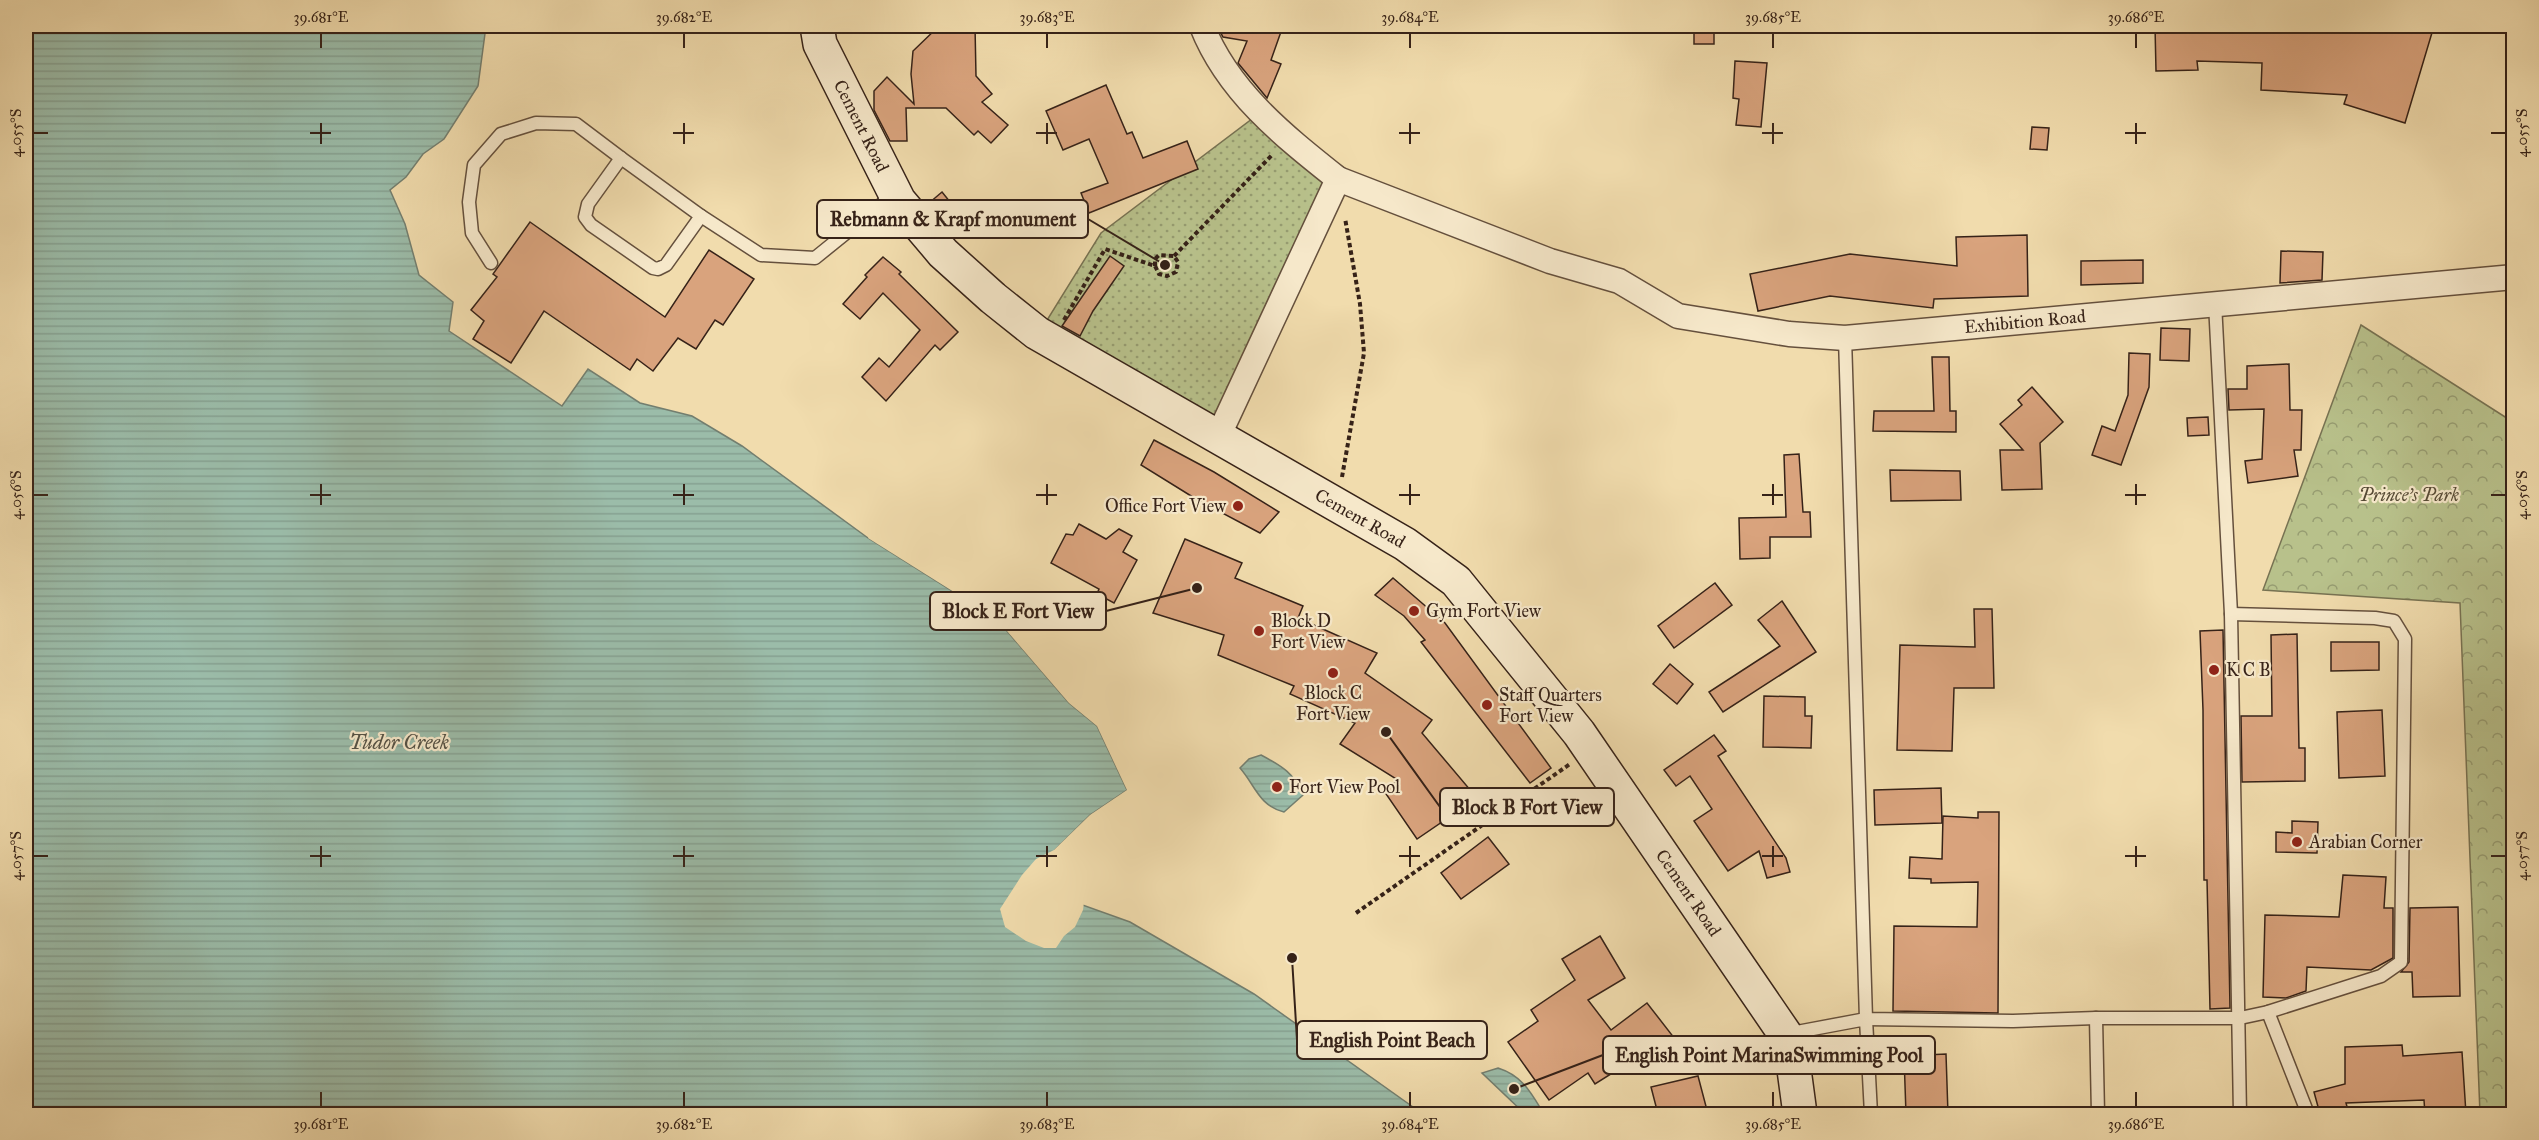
<svg xmlns="http://www.w3.org/2000/svg" width="2539" height="1140" font-family="'IM FELL Great Primer',serif">
  <defs>
    <pattern id="grass-dots" width="8" height="8" patternUnits="userSpaceOnUse" patternTransform="scale(1.5)"><rect width="8" height="8" fill="#b8c18b"/><path d="M2 2h.1M6 6h.1" fill="none" stroke="#969c71" stroke-width="1.8" stroke-linecap="round"/></pattern>
    <pattern id="forest-crowns" width="20" height="18" patternUnits="userSpaceOnUse" patternTransform="scale(1.5)"><rect width="20" height="18" fill="#b8c18b"/><path d="M2 6a3 3 0 1 1 6 0M12 15a3 3 0 1 1 6 0" fill="none" stroke="#969c71"/></pattern>
    <pattern id="water-rules" width="6" height="5" patternUnits="userSpaceOnUse" patternTransform="scale(1.5)"><rect width="6" height="5" fill="#9bbca9"/><path d="M0 2.5h6" fill="none" stroke="#86a191"/></pattern>
  </defs>
  <rect width="100%" height="100%" fill="#f1dcad"/>
  <filter id="stains"><feTurbulence type="fractalNoise" baseFrequency=".00333" numOctaves="4"/><feColorMatrix values="0 0 0 0 .2 0 0 0 0 .09 0 0 0 0 .02 0 0 0 .5 -.17"/></filter>
  <radialGradient id="worn" r=".72"><stop offset=".6" stop-color="#630" stop-opacity="0"/><stop offset="1" stop-color="#630" stop-opacity=".3"/></radialGradient>
  <path fill="url(#grass-dots)" stroke="#777252" stroke-width="1.5" d="M1252 119 1338 179 1213 436 1044 325 1101 233Z"/>
  <path fill="url(#forest-crowns)" stroke="#777252" stroke-width="1.5" d="M2361 325 2513 422V1114H2480L2460 603 2263 590Z"/>
  <g fill="url(#water-rules)" stroke="#737e6f" stroke-width="1.5">
    <path d="M26 26H486L478 86 444 139 423 154 406 177 390 190 405 224 419 275 453 302 449 331 562 406 588 369 640 403 692 416 742 446 868 538 954 592 1007 631 1069 703 1097 726 1127 790 1090 815 1055 850 1074 902 1130 922 1254 994 1413 1107 1420 1114H26Z"/>
    <path d="M1261 755C1282 766 1294 773 1303 795L1284 812C1259 806 1255 785 1240 768L1249 759Z"/>
    <path d="M1498 1068C1523 1076 1531 1093 1544 1114H1525L1482 1073Z"/>
  </g>
  <path fill="#f1dcad" d="M869 535 955 589 1009 629 1071 701 1099 724 1130 789 1129 793 1092 817 1058 851 1073 879 1077 899 1084 902 1083 910 1075 927 1064 936 1056 948H1044L1026 941 1005 927 1000 909 1022 875 1036 859 1054 850 1090 815 1127 790 1097 726 1069 703 1007 631 954 592 868 538Z"/>
  <g fill="#d9a37d" stroke="#362218" stroke-width="1.5">
    <path d="M939 26H975L976 76 992 94 982 102 1008 125 991 143 978 131 974 135 946 108H906L907 141H890L874 110V91L887 77 914 104 911 74 913 51Z"/>
    <path d="M1217 26H1283L1271 60 1281 64 1267 98 1238 63 1247 41 1223 37Z"/>
    <rect x="1694" y="26" width="20" height="18"/>
    <path d="M2155 26 2263 27 2264 26H2434L2405 123 2344 104 2347 95 2261 90 2262 63 2197 61 2198 70 2156 71Z"/>
    <path d="M1735 61 1767 63 1761 127 1736 125 1739 99 1733 98Z"/>
    <path d="M1106 85 1127 134 1132 132 1143 158 1187 141 1198 169 1089 213 1081 193 1108 183 1089 139 1063 150 1046 111Z"/>
    <path d="M2032 127 2049 128 2047 150 2030 149Z"/>
    <path d="M942 192 959 213 946 223 929 203Z"/>
    <path d="M530 222 665 317 709 250 754 279 723 325 715 320 696 349 678 338 653 371 637 359 630 370 544 311 511 363 473 339 484 321 471 310 497 277 493 274Z"/>
    <path d="M2027 235 2028 296 1934 299 1933 308 1830 296 1758 311 1750 274 1850 254 1957 266 1956 237Z"/>
    <path d="M2281 251 2323 252 2322 280 2280 283Z"/>
    <path d="M1110 256 1124 266 1093 311 1080 336 1062 326Z"/>
    <path d="M883 257 901 272 899 274 958 332 940 350 935 345 886 401 862 377 879 358 889 367 920 330 883 293 860 319 843 304 867 277 865 275Z"/>
    <path d="M2143 260V283L2081 285V261Z"/>
    <path d="M2161 328 2190 329 2189 361 2160 360Z"/>
    <path d="M2129 353 2150 354 2149 387 2121 465 2092 455 2102 426 2115 431 2128 395Z"/>
    <path d="M1932 357H1949L1950 411H1956V432L1873 431 1874 411H1934Z"/>
    <path d="M2289 364 2290 410H2302L2301 450H2294L2298 476 2248 483 2245 461 2262 459 2264 409 2229 410 2228 389H2247V366Z"/>
    <path d="M2032 387 2063 422 2040 443 2042 489 2002 490 2000 450H2023L2000 424 2022 405 2018 400Z"/>
    <path d="M2208 417 2209 435 2188 436 2187 418Z"/>
    <path d="M1154 440 1214 472 1279 512 1260 533 1196 499 1141 465Z"/>
    <path d="M1799 454 1803 512H1810L1811 537H1770V558L1740 559 1739 518 1786 517 1784 455Z"/>
    <path d="M1890 470 1960 471 1961 500 1891 501Z"/>
    <path d="M1079 524 1106 539 1119 529 1132 536 1123 552 1137 560 1114 603 1097 594 1099 589 1051 563 1066 534 1073 535Z"/>
    <path d="M1185 539 1242 563 1235 578 1303 606 1298 618 1377 653 1365 673 1432 720 1422 733 1477 798 1417 839 1384 791 1398 780 1340 744 1355 723 1290 694 1294 686 1218 655 1224 635 1153 613Z"/>
    <path d="M1393 578 1445 623 1551 768 1530 783 1421 642 1425 640 1404 616 1375 595Z"/>
    <path d="M1715 583 1732 605 1674 648 1658 626Z"/>
    <path d="M1782 601 1816 652 1723 712 1709 692 1780 646 1758 620Z"/>
    <path d="M1974 609H1992L1994 688H1954L1952 751 1897 750 1900 645 1975 647Z"/>
    <path d="M2223 630 2230 1008 2210 1009 2207 880H2204L2203 710 2200 631Z"/>
    <path d="M2297 634 2299 748H2305V781L2242 782 2241 716H2272L2271 635Z"/>
    <path d="M2331 642H2379V670L2331 671Z"/>
    <path d="M1670 664 1693 684 1677 704 1653 684Z"/>
    <path d="M1764 696 1805 697V716H1812L1811 748 1763 747Z"/>
    <path d="M2382 710 2385 776 2339 778 2337 712Z"/>
    <path d="M1714 735 1726 751 1718 756 1786 858 1790 872 1767 878 1759 851 1728 871 1694 821 1712 809 1690 776 1676 786 1664 770Z"/>
    <path d="M1941 788 1942 823 1875 825 1874 790Z"/>
    <path d="M1978 812H1999L1998 1013 1893 1011 1894 926 1977 927 1978 882 1931 883V879L1909 878 1910 857 1942 859 1943 816 1978 818Z"/>
    <path d="M2292 821 2318 822 2317 853 2276 852V832L2292 833Z"/>
    <path d="M1488 837 1509 864 1461 899 1441 873Z"/>
    <path d="M2343 875 2386 877 2384 908H2393V958L2371 970 2307 967 2306 991 2286 998 2263 997 2265 915 2339 917Z"/>
    <path d="M2458 907 2460 996 2413 997 2412 972H2401L2409 962 2410 908Z"/>
    <path d="M1600 936 1625 978 1588 1000 1611 1030 1647 1003 1675 1039 1639 1067 1633 1060 1595 1084 1588 1073 1549 1100 1508 1042 1538 1021 1531 1010 1575 980 1562 959Z"/>
    <path d="M2402 1045 2403 1056 2462 1052 2466 1114H2425L2424 1100 2346 1103 2349 1114H2320L2314 1092 2345 1084V1047Z"/>
    <path d="M1946 1054 1948 1114H1906L1904 1056Z"/>
    <path d="M1698 1076 1708 1114H1658L1651 1087Z"/>
  </g>
  <g fill="none" stroke-linecap="round" stroke-linejoin="round">
    <defs>
      <g id="service">
        <path d="M621 158 701 216 666 265 658 269 653 268 591 225 585 217 588 204Z"/>
        <path d="M701 216 761 255 815 258 893 195"/>
        <path d="M491 263 472 233 469 202 474 165 501 134 536 123 576 124 621 158"/>
        <path d="M2215 303 2231 614 2240 1114"/>
        <path d="M1845 338 1866 1019 2013 1021 2096 1018H2240L2268 1012 2381 976 2401 962 2405 639 2394 621 2375 618 2231 614"/>
        <path d="M2268 1012 2308 1114"/>
        <path d="M2096 1018 2098 1114"/>
        <path d="M1786 1034 1866 1019 1871 1114"/>
      </g>
      <g id="minor">
        <path d="M1202 26C1228 92 1284 136 1338 179L1217 439"/>
        <path id="s1" d="M1338 179 1550 261 1619 281 1678 316 1789 334 1845 338 2514 277"/>
      </g>
      <g id="secondary">
        <path id="s2" d="M817 26 820 44 899 201 943 253 993 298 1037 333 1405 544 1456 581 1579 733 1785 1034 1793 1062 1800 1114"/>
      </g>
    </defs>
    <use href="#service" stroke="#65503d" stroke-width="15"/>
    <use href="#minor" stroke="#65503d" stroke-width="27"/>
    <use href="#secondary" stroke="#362218" stroke-width="36"/>
    <g stroke="#362218" stroke-width="4" stroke-dasharray="4.5 3" stroke-linecap="butt">
      <path d="M1174 256 1273 154"/>
      <path d="M1064 320 1105 249 1155 266 1159 274 1167 276 1176 272 1178 262 1174 256 1159 255 1155 259V266"/>
      <path d="M1342 477 1364 353 1360 304 1345 218"/>
      <path d="M1356 913 1570 764"/>
    </g>
    <use href="#service" stroke="#f6e8ca" stroke-width="12"/>
    <use href="#minor" stroke="#f6e8ca" stroke-width="24"/>
    <use href="#secondary" stroke="#f6e8ca" stroke-width="33"/>
  </g>
  <path fill="none" stroke="#362218" stroke-width="2" d="M321 33V48M684 33V48M1047 33V48M1410 33V48M1773 33V48M2136 33V48M321 123V144M684 123V144M1047 123V144M1410 123V144M1773 123V144M2136 123V144M33 133H48M310 133H331M673 133H694M1036 133H1057M1399 133H1420M1762 133H1783M2125 133H2146M2491 133H2506M321 484V505M684 484V505M1047 484V505M1410 484V505M1773 484V505M2136 484V505M33 495H48M310 495H331M673 495H694M1036 495H1057M1399 495H1420M1762 495H1783M2125 495H2146M2491 495H2506M321 846V867M684 846V867M1047 846V867M1410 846V867M1773 846V867M2136 846V867M33 856H48M310 856H331M673 856H694M1036 856H1057M1399 856H1420M1762 856H1783M2125 856H2146M2491 856H2506M321 1092V1107M684 1092V1107M1047 1092V1107M1410 1092V1107M1773 1092V1107M2136 1092V1107"/>
  <g fill="#8f2418" stroke="#f6e8ca" stroke-width="2">
    <circle cx="1238" cy="506" r="6"/>
    <circle cx="1414" cy="611" r="6"/>
    <circle cx="1259" cy="631" r="6"/>
    <circle cx="2214" cy="670" r="6"/>
    <circle cx="1333" cy="673" r="6"/>
    <circle cx="1487" cy="705" r="6"/>
    <circle cx="1277" cy="787" r="6"/>
    <circle cx="2297" cy="842" r="6"/>
  </g>
  <g text-anchor="middle" stroke-width="4.5" stroke-linejoin="round" paint-order="stroke">
    <g font-size="18" fill="#362218" stroke="#f6e8ca">
      <text dy="6" stroke="none"><textPath href="#s2" startOffset="110">Cement Road</textPath></text>
      <text dy="6" stroke="none"><textPath href="#s1" startOffset="717">Exhibition Road</textPath></text>
      <text dy="6" stroke="none"><textPath href="#s2" startOffset="758">Cement Road</textPath></text>
      <text dy="6" stroke="none"><textPath href="#s2" startOffset="1262">Cement Road</textPath></text>
    </g>
    <g font-size="18" font-style="italic" fill="#564a35" stroke="#f6e8ca">
      <text x="2409" y="501">Prince's Park</text>
    </g>
    <g font-size="18" fill="#362218" stroke="#f6e8ca" text-anchor="start">
      <text x="1226" y="512" text-anchor="end">Office Fort View</text>
      <text x="1426" y="617">Gym Fort View</text>
      <text x="1271" y="627">Block D<tspan x="1271" dy="21">Fort View</tspan></text>
      <text x="2226" y="676">K C B</text>
      <text x="1333" y="699" text-anchor="middle">Block C<tspan x="1333" dy="21">Fort View</tspan></text>
      <text x="1499" y="701">Staff Quarters<tspan x="1499" dy="21">Fort View</tspan></text>
      <text x="1289" y="793">Fort View Pool</text>
      <text x="2309" y="848">Arabian Corner</text>
    </g>
    <g font-size="20" font-style="italic" fill="#545044" stroke="#f6e8ca">
      <text x="399" y="749">Tudor Creek</text>
    </g>
  </g>
  <path fill="none" stroke="#362218" stroke-width="2" d="M1165 265L1088 219M1197 588L1106 611M1386 732L1440 807M1292 958L1297 1040M1514 1089L1603 1055"/>
  <g fill="#362218" stroke="#f6e8ca" stroke-width="2">
    <circle cx="1165" cy="265" r="6"/>
    <circle cx="1197" cy="588" r="6"/>
    <circle cx="1386" cy="732" r="6"/>
    <circle cx="1292" cy="958" r="6"/>
    <circle cx="1514" cy="1089" r="6"/>
  </g>
  <g fill="#f6e8ca" stroke="#362218" stroke-width="2">
    <rect x="817" y="200" width="271" height="38" rx="6"/>
    <rect x="930" y="592" width="176" height="38" rx="6"/>
    <rect x="1440" y="788" width="174" height="38" rx="6"/>
    <rect x="1297" y="1021" width="190" height="38" rx="6"/>
    <rect x="1603" y="1036" width="332" height="38" rx="6"/>
  </g>
  <g font-size="20" text-anchor="middle" font-weight="bold" fill="#362218">
    <text x="953" y="226">Rebmann &amp; Krapf monument</text>
    <text x="1018" y="618">Block E Fort View</text>
    <text x="1527" y="814">Block B Fort View</text>
    <text x="1392" y="1047">English Point Beach</text>
    <text x="1769" y="1062">English Point MarinaSwimming Pool</text>
  </g>
  <rect width="2539" height="1140" fill="none" stroke="#f1dcad" stroke-width="66"/>
  <rect x="33" y="33" width="2473" height="1074" fill="none" stroke="#362218" stroke-width="2"/>
  <g font-size="15" text-anchor="middle" fill="#362218">
    <text x="321" y="22">39.681°E</text>
    <text x="684" y="22">39.682°E</text>
    <text x="1047" y="22">39.683°E</text>
    <text x="1410" y="22">39.684°E</text>
    <text x="1773" y="22">39.685°E</text>
    <text x="2136" y="22">39.686°E</text>
    <text transform="translate(16 133) rotate(-90)" y="5">4.055°S</text>
    <text transform="translate(2522 133) rotate(-90)" y="5">4.055°S</text>
    <text transform="translate(16 495) rotate(-90)" y="5">4.056°S</text>
    <text transform="translate(2522 495) rotate(-90)" y="5">4.056°S</text>
    <text transform="translate(16 856) rotate(-90)" y="5">4.057°S</text>
    <text transform="translate(2522 856) rotate(-90)" y="5">4.057°S</text>
    <text x="321" y="1129">39.681°E</text>
    <text x="684" y="1129">39.682°E</text>
    <text x="1047" y="1129">39.683°E</text>
    <text x="1410" y="1129">39.684°E</text>
    <text x="1773" y="1129">39.685°E</text>
    <text x="2136" y="1129">39.686°E</text>
  </g>
  <rect width="100%" height="100%" filter="url(#stains)"/>
  <rect width="100%" height="100%" fill="url(#worn)"/>
</svg>
